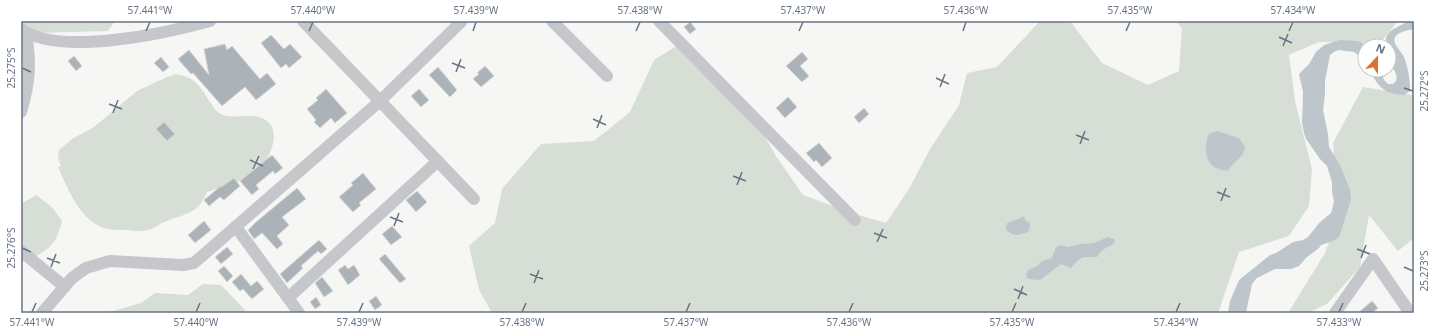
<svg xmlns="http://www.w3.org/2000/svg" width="1435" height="334" font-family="'Noto Sans',sans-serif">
  <rect width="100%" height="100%" fill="#f6f7f4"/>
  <g fill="#d7ded5">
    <path d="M21 21H115L108 31 35 33 21 23Z"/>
    <path d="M1040 21H1070L1102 63 1148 85 1179 71 1182 28 1175 21H1398L1380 43 1319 42 1289 55 1295 101 1312 169 1309 206 1289 236 1239 252 1218 313H492L479 290 469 246 495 223 502 189 541 144 594 141 630 112 654 60 678 45 754 118 776 156 803 195 852 213 886 223 909 189 930 149 959 105 967 73 997 67Z"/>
    <path d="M176 74C195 77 200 86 210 102 212 105 216 111 219 113 230 121 250 112 264 119 285 129 268 166 253 175 249 178 243 179 239 181 228 185 218 189 207 192 198 214 187 213 167 221 161 223 156 227 151 229 143 232 134 231 126 230 116 230 106 230 97 225 77 213 67 187 58 167L61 166 58 159 59 150 72 139 94 127 137 91 167 77Z"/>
    <path d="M1363 87 1412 95 1414 92V238L1398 251 1369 215 1360 267 1327 304 1307 313H1288L1325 253 1339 215 1333 143Z"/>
    <path d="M36 195 52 207 62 221C56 243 52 248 32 258L21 250V204Z"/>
    <path d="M203 284 221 285 245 310 244 313H106L141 303 155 293 188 295Z"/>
  </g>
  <g fill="#bfc6cb">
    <path d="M1408 21H1414V29C1405 31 1388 33 1397 47 1399 50 1402 53 1404 57 1408 67 1410 80 1410 91L1404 95C1384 94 1378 87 1370 70H1381L1384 80 1388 84H1393L1396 81C1398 75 1395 72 1392 66 1390 60 1390 53 1389 47 1389 45 1386 42 1386 39 1387 29 1402 26 1408 21Z"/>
    <path d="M1340 40 1358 41 1368 46H1365V61L1354 52 1338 50 1334 52 1330 55 1325 81V94L1323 110 1328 134 1329 147 1340 165 1350 190 1351 200 1339 237 1333 241 1321 245 1319 248 1306 258 1299 266 1291 269H1275L1257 278 1252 284 1246 313H1228L1230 301 1239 280 1270 255 1276 253 1293 242 1303 240 1308 237 1319 223 1331 213 1334 202 1332 191V182L1327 166 1320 159 1306 139 1304 133 1302 123 1303 92 1299 74 1309 64 1316 52 1324 45Z"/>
    <path d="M1217 131 1239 138 1245 147 1243 154 1227 171C1222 170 1216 169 1212 165 1204 158 1205 142 1209 134Z"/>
    <path d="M1024 216 1025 220 1030 223 1029 231C1021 236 1011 237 1006 229L1007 223C1013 220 1018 220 1024 216Z"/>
    <path d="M1108 237 1114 239 1115 242C1108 249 1102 247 1097 257H1084L1078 260 1071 268 1061 264 1040 280 1028 279 1026 275 1028 270 1037 266 1042 261 1052 258 1055 249 1059 245 1068 247 1081 244 1094 243Z"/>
  </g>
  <g fill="#abb2b8" stroke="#d8d8d6">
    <path d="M690 22 696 29 690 34 684 27Z"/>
    <path d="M271 35 284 49 290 44 302 57 289 68 286 64 281 68 261 43Z"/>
    <path d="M225 44 227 50 232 46 260 79 267 73 276 84 256 100 245 87 222 106 193 73 191 74 178 59 189 50 209 75 204 49Z"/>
    <path d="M802 52 808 59 800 66 809 76 802 82 786 66Z"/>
    <path d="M74 56 82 66 76 71 68 61Z"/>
    <path d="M161 57 169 67 163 72 154 63Z"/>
    <path d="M485 66 494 76 481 87 473 79 479 74 477 73Z"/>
    <path d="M438 67 457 90 450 97 429 75Z"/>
    <path d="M326 89 347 113 335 123 331 118 320 128 314 122 316 120 307 109 318 100 316 98Z"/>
    <path d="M419 89 429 100 421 107 411 96Z"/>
    <path d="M788 97 797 107 785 118 776 108Z"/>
    <path d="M864 108 869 114 859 123 854 117Z"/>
    <path d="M164 122 175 134 167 141 156 129Z"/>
    <path d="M819 143 832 158 822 167 816 160 814 162 806 153Z"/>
    <path d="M272 155 283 168 275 174 273 171 256 185 259 189 252 195 240 181Z"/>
    <path d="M363 173 376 189 359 203 361 205 353 212 339 197 353 185 351 183Z"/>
    <path d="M234 178 240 186 224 200 220 197 209 206 204 200 221 186V187Z"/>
    <path d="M297 188 306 199 282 217 289 225 277 236 283 244 277 249 262 233 254 239 248 230 256 222Z"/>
    <path d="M417 191 427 202 416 212 406 200Z"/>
    <path d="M204 221 211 230 195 243 188 235Z"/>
    <path d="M392 226 402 237 391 245 382 234Z"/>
    <path d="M319 240 327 249 321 254 318 251 301 266 303 268 287 283 280 274Z"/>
    <path d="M227 247 233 254 221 264 215 257Z"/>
    <path d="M385 254 406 279 400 283 379 259Z"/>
    <path d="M345 265 348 269 354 265 360 275 348 285 338 270Z"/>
    <path d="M224 266 233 276 227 282 218 271Z"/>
    <path d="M241 274 251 286 257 281 264 289 252 299 243 289 240 291 232 282Z"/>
    <path d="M322 277 333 291 324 297 315 283Z"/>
    <path d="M376 296 382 305 375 310 369 301Z"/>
    <path d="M316 297 321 305 315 309 310 302Z"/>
    <path d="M1372 301 1378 308 1372 313H1358Z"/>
  </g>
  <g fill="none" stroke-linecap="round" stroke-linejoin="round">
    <g stroke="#c5c7cb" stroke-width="12">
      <path d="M303 21 474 199"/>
      <path d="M552 21 607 76"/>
      <path d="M659 21 855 220"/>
      <path d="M21 29C59 57 167 33 210 21"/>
      <path d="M21 112C30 82 31 63 26 33"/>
      <path d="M236 227 299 313"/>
      <path d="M21 251 65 287"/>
      <path d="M288 298 438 161"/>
      <path d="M42 313 72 278 86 268 110 261 183 265 194 263 380 101 462 21"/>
      <path d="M1335 313 1373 259 1410 313"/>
    </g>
  </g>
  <path fill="none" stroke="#677383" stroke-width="1.5" d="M146 31 150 22M309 31 313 22M473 31 476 22M636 31 640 22M799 31 803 22M963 31 966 22M1126 31 1130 22M1289 31 1293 22M1279 37 1292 43M1283 46 1288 34M452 63 465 68M22 68 31 72M456 72 461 59M936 78 949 84M940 87 945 74M1404 88 1413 91M109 104 122 109M113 113 118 100M593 119 606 125M597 128 602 115M1076 135 1089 140M1080 144 1085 131M250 160 263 166M253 169 259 156M733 176 746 181M737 185 742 172M1217 192 1230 197M1221 201 1226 188M390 217 403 222M394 226 399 213M874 233 887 238M877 242 883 229M22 248 31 252M1357 249 1370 254M47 258 60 263M1361 258 1366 245M51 267 56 254M1404 267 1413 271M530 274 543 279M534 283 539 270M1014 289 1027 295M1018 299 1023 286M32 312 36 303M196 312 200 303M359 312 363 303M522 312 526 303M686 312 690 303M849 312 853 303M1012 312 1016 303M1176 312 1180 303M1339 312 1343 303"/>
  <rect width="1435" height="334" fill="none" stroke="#ffffff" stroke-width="44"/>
  <g transform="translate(1377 58) rotate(22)"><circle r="19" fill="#ffffff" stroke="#c2c7cd"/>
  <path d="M0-3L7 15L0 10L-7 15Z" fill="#da7031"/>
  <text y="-6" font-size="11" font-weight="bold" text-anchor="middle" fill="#677383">N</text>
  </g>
  <rect x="22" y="22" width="1391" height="290" fill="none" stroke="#677383" stroke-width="1.5"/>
  <g font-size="10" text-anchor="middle" fill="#677383">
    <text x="150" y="14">57.441°W</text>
    <text x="313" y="14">57.440°W</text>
    <text x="476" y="14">57.439°W</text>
    <text x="640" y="14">57.438°W</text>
    <text x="803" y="14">57.437°W</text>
    <text x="966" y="14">57.436°W</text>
    <text x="1130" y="14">57.435°W</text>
    <text x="1293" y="14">57.434°W</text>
    <text transform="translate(11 68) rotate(-90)" y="4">25.275°S</text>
    <text transform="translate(1424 91) rotate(-90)" y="4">25.272°S</text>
    <text transform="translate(11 248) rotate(-90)" y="4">25.276°S</text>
    <text transform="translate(1424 271) rotate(-90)" y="4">25.273°S</text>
    <text x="32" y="326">57.441°W</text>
    <text x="196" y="326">57.440°W</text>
    <text x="359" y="326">57.439°W</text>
    <text x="522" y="326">57.438°W</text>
    <text x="686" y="326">57.437°W</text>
    <text x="849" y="326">57.436°W</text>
    <text x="1012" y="326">57.435°W</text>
    <text x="1176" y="326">57.434°W</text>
    <text x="1339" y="326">57.433°W</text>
  </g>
</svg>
